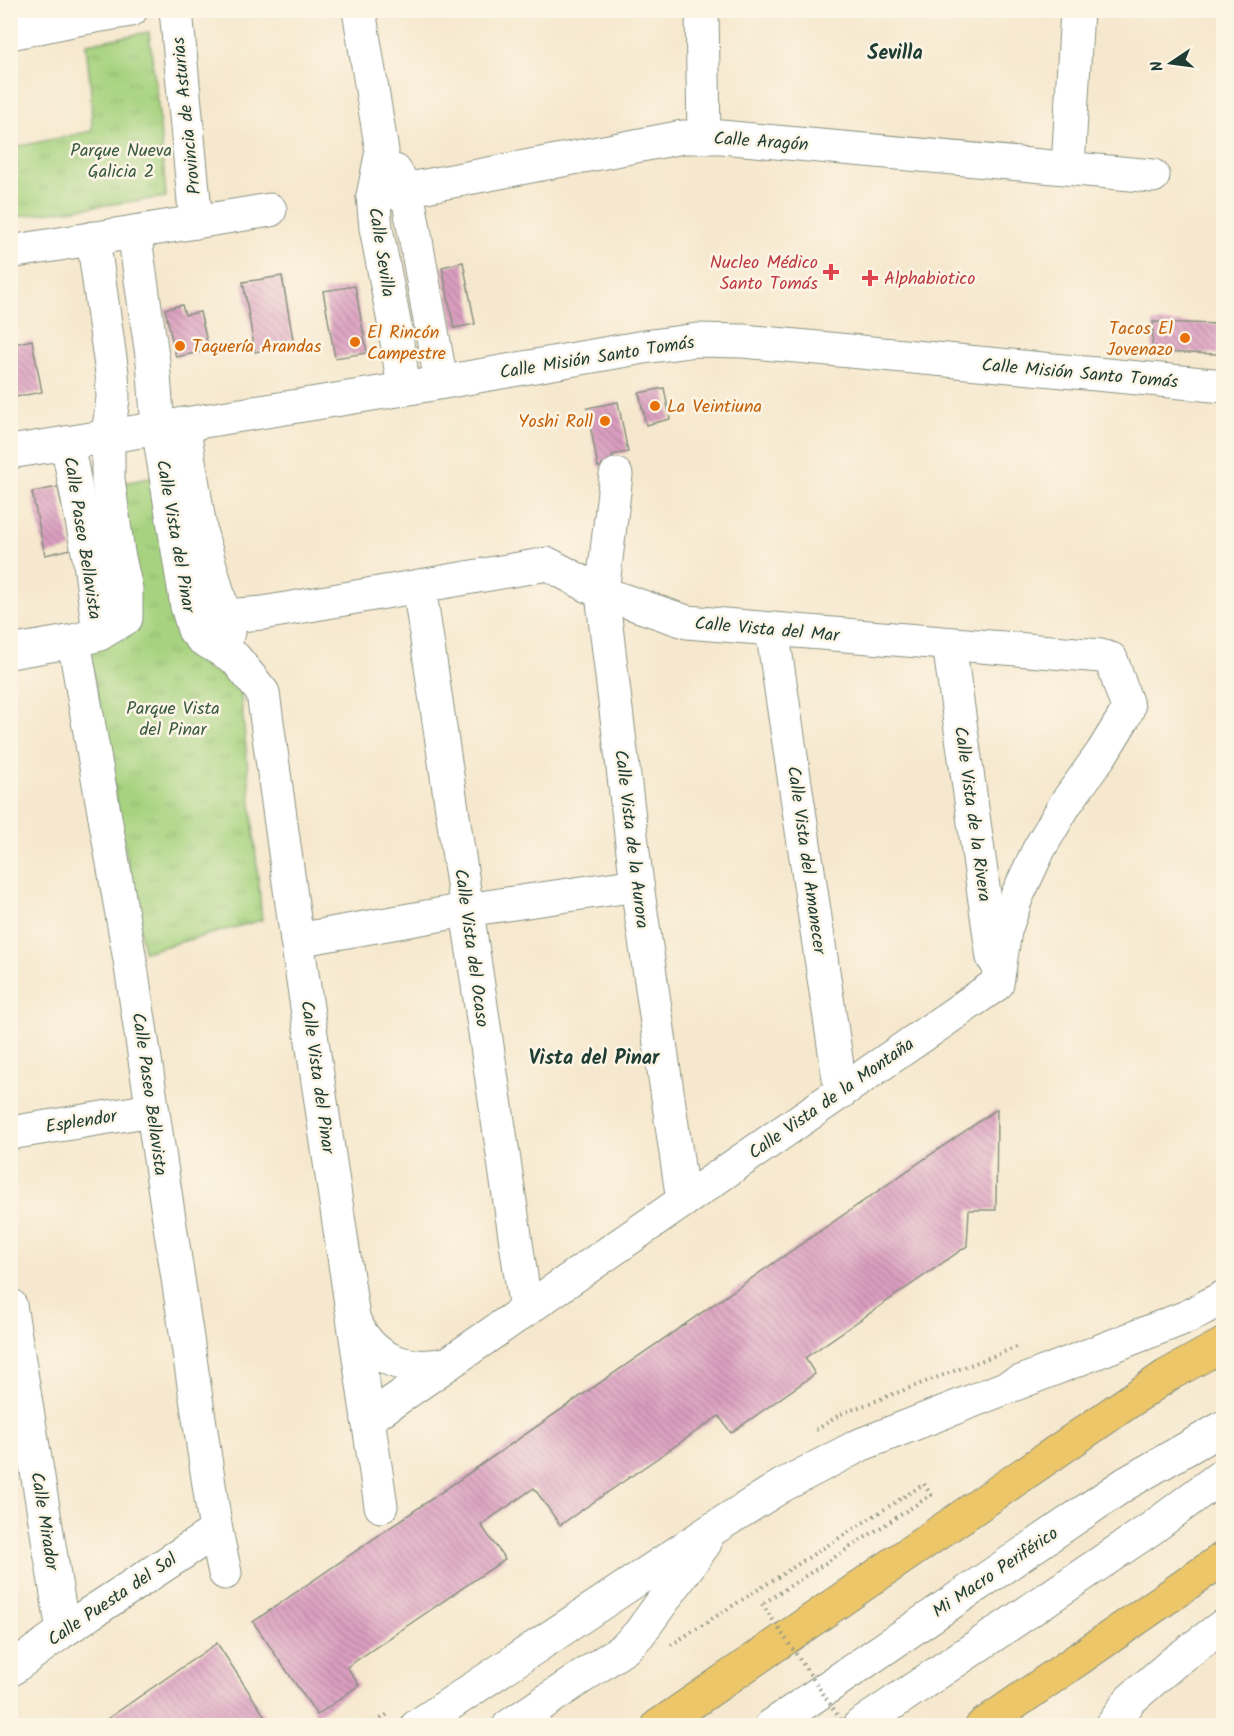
<svg xmlns="http://www.w3.org/2000/svg" width="1234" height="1736" font-family="Kalam,sans-serif">
  <defs>
    <pattern id="park-tufts" width="24" height="20" patternUnits="userSpaceOnUse" patternTransform="scale(1.5)"><rect width="24" height="20" fill="#a7d380"/><path d="M3 7l-1-3M5 7V3M7 7l1-3M15 17l-1-3M17 17v-4M19 17l1-3" fill="none" stroke="#8fb66f"/></pattern>
    <pattern id="building-back-hatch" width="6" height="6" patternUnits="userSpaceOnUse" patternTransform="scale(1.5)"><rect width="6" height="6" fill="#db9ec0"/><path d="M-1 5l2 2M0 0l6 6M5-1l2 2" fill="none" stroke="#b1829d"/></pattern>
  </defs>
  <rect width="100%" height="100%" fill="#fcf5e5"/>
  <filter id="ink" filterUnits="userSpaceOnUse"><feTurbulence type="fractalNoise" baseFrequency=".0167" numOctaves="2"/><feDisplacementMap in="SourceGraphic" scale="12" xChannelSelector="R" yChannelSelector="G"/><feConvolveMatrix kernelMatrix="1 2 1 2 8 2 1 2 1" color-interpolation-filters="sRGB"/></filter>
  <filter id="wash" filterUnits="userSpaceOnUse"><feTurbulence type="fractalNoise" baseFrequency=".008" numOctaves="4" result="noise"/><feDisplacementMap in="SourceGraphic" scale="24" xChannelSelector="R" yChannelSelector="G"/><feGaussianBlur stdDeviation="1.35" result="paint"/><feColorMatrix in="noise" values="0 0 0 0 0 0 0 0 0 0 0 0 0 0 0 0 0 1.4 0 .05"/><feComposite in="paint" operator="in"/></filter>
  <g filter="url(#wash)">
    <rect width="100%" height="100%" fill="#f6e8ce"/>
    <g fill="url(#park-tufts)" stroke="#63885a" stroke-width="1.5">
      <path d="M149 32 159 114 166 197 14 217 11 195V148L92 131 91 91 86 44Z"/>
      <path d="M160 476 169 541 168 594 172 620 197 652 225 666 240 685 262 920 144 952 88 644 119 484Z"/>
    </g>
    <g id="blocks">
      <g fill="url(#building-back-hatch)">
        <path d="M463 262 475 324 454 328 442 267Z"/>
        <path d="M282 276 294 345 255 352 243 282Z"/>
        <path d="M355 286 367 353 335 358 323 291Z"/>
        <path d="M182 305 185 315 200 312 209 350 176 357 165 309Z"/>
        <path d="M1153 322 1219 324 1218 354 1152 352Z"/>
        <path d="M32 340 42 392 10 398V345Z"/>
        <path d="M664 388 670 419 646 425 639 393Z"/>
        <path d="M618 402 628 452 612 455 614 465 598 467 587 408Z"/>
        <path d="M58 487 71 549 45 555 32 492Z"/>
        <path d="M997 1109 996 1210H969L967 1246 805 1358 815 1374 731 1433 719 1416 560 1525 534 1488 481 1525 505 1559 347 1667 359 1685 317 1715 253 1622Z"/>
        <path d="M217 1643 271 1726H97Z"/>
      </g>
    </g>
  </g>
  <g filter="url(#ink)">
    <use href="#blocks" fill-opacity="0" stroke="#8a9281" stroke-width="1.5"/>
    <g fill="none" stroke-linecap="round" stroke-linejoin="round">
      <defs>
        <g id="minor">
          <path d="M176 10 196 222"/>
          <path d="M359 10 382 151 373 196 376 228 394 322 404 389"/>
          <path d="M702 10 704 137"/>
          <path d="M10 33 72 20 131 10"/>
          <path d="M1068 168 1077 10"/>
          <path d="M395 171 407 190 441 382"/>
          <path d="M373 196 683 137H721L1153 176"/>
          <path d="M134 232 153 362 158 427 187 606 194 630 201 638 235 658 263 693 297 940 381 1506"/>
          <path d="M10 252 270 210"/>
          <path d="M183 424 201 534 229 632"/>
          <path d="M67 443 90 562 99 634"/>
          <path d="M10 452 404 389 644 347 697 340 743 341 1224 386"/>
          <path d="M616 475 602 593 637 885 683 1201"/>
          <path d="M419 586 526 1310"/>
          <path d="M187 606 225 616 263 613 548 564 602 593 687 622 1101 656 1111 659 1128 708 1124 717 1102 753 1066 803 1039 849 1017 896 1005 931 997 984 368 1419"/>
          <path d="M772 629 841 1092"/>
          <path d="M74 641 130 960 216 1531 225 1573"/>
          <path d="M949 644 993 958"/>
          <path d="M10 652 74 641 99 634 126 618V589L118 553 108 479V435L113 398 112 373 93 238"/>
          <path d="M297 940 466 910 637 885"/>
          <path d="M10 1133 152 1110"/>
          <path d="M10 1305 63 1631"/>
          <path d="M355 1322C372 1360 407 1372 446 1364"/>
          <path d="M10 1670 63 1631 216 1531"/>
          <path d="M417 1726 716 1527 783 1485 860 1445 1189 1316 1224 1297"/>
          <path d="M509 1726 625 1648 639 1634 705 1543"/>
          <path d="M771 1726 1125 1484 1224 1427"/>
          <path d="M859 1726 1152 1528 1224 1474"/>
          <path d="M1112 1726 1130 1700 1173 1663 1224 1625"/>
        </g>
        <g id="highway">
          <path d="M658 1726 1166 1376 1224 1344"/>
          <path d="M982 1726 1224 1558"/>
        </g>
      </defs>
      <use href="#minor" stroke="#8a9281" stroke-width="35"/>
      <use href="#highway" stroke="#8a9281" stroke-width="35"/>
      <g stroke="#8a9281" stroke-width="4" stroke-dasharray="1.5 4.5" stroke-linecap="butt">
        <path d="M816 1430 841 1414 1017 1347"/>
        <path d="M671 1645 924 1484 931 1495 762 1604"/>
        <path d="M371 1726 388 1714"/>
      </g>
      <use href="#minor" stroke="#fff" stroke-width="33"/>
      <use href="#highway" stroke="#ecc669" stroke-width="33"/>
      <path stroke="#8a9281" stroke-width="4" stroke-dasharray="1.5 4.5" stroke-linecap="butt" d="M762 1604 845 1726"/>
    </g>
  </g>
  <g fill="#e0444e" stroke="#fcf5e5" stroke-width="2">
    <path d="M828 263h6v6h6v6h-6v6h-6v-6h-6v-6h6z"/>
    <path d="M867 269h6v6h6v6h-6v6h-6v-6h-6v-6h6z"/>
  </g>
  <g fill="#e8710a" stroke="#fcf5e5" stroke-width="2">
    <circle cx="1185" cy="338" r="6"/>
    <circle cx="355" cy="342" r="6"/>
    <circle cx="180" cy="346" r="6"/>
    <circle cx="655" cy="406" r="6"/>
    <circle cx="605" cy="421" r="6"/>
  </g>
  <g text-anchor="middle" stroke-width="5" stroke-linejoin="round" paint-order="stroke">
    <g font-size="18" fill="#1f3d34" stroke="#fcf5e5">
      <text transform="translate(186 116) rotate(-96)" y="6">Provincia de Asturias</text>
      <text transform="translate(761 141) rotate(4)" y="6">Calle Aragón</text>
      <text transform="translate(382 252) rotate(81)" y="6">Calle Sevilla</text>
      <text transform="translate(597 357) rotate(-9)" y="6">Calle Misión Santo Tomás</text>
      <text transform="translate(1080 373) rotate(5)" y="6">Calle Misión Santo Tomás</text>
      <text transform="translate(176 536) rotate(80)" y="6">Calle Vista del Pinar</text>
      <text transform="translate(83 538) rotate(81)" y="6">Calle Paseo Bellavista</text>
      <text transform="translate(767 629) rotate(5)" y="6">Calle Vista del Mar</text>
      <text transform="translate(973 814) rotate(82)" y="6">Calle Vista de la Rivera</text>
      <text transform="translate(632 839) rotate(83)" y="6">Calle Vista de la Aurora</text>
      <text transform="translate(807 860) rotate(82)" y="6">Calle Vista del Amanecer</text>
      <text transform="translate(472 948) rotate(82)" y="6">Calle Vista del Ocaso</text>
      <text transform="translate(318 1077) rotate(82)" y="6">Calle Vista del Pinar</text>
      <text transform="translate(150 1094) rotate(82)" y="6">Calle Paseo Bellavista</text>
      <text transform="translate(831 1098) rotate(-35)" y="6">Calle Vista de la Montaña</text>
      <text transform="translate(81 1121) rotate(-9)" y="6">Esplendor</text>
      <text transform="translate(45 1521) rotate(81)" y="6">Calle Mirador</text>
      <text transform="translate(995 1572) rotate(-34)" y="6">Mi Macro Periférico</text>
      <text transform="translate(112 1599) rotate(-34)" y="6">Calle Puesta del Sol</text>
    </g>
    <g font-size="18" fill="#3a5b43" stroke="#fcf5e5">
      <text x="121" y="156">Parque Nueva<tspan x="121" dy="21">Galicia 2</tspan></text>
      <text x="173" y="714">Parque Vista<tspan x="173" dy="21">del Pinar</tspan></text>
    </g>
    <g font-size="18" fill="#be3a42" stroke="#fcf5e5" text-anchor="end">
      <text x="818" y="268">Nucleo Médico<tspan x="818" dy="21">Santo Tomás</tspan></text>
      <text x="884" y="284" text-anchor="start">Alphabiotico</text>
    </g>
    <g font-size="18" fill="#c56008" stroke="#fcf5e5" text-anchor="start">
      <text x="1173" y="334" text-anchor="end">Tacos El<tspan x="1173" dy="21">Jovenazo</tspan></text>
      <text x="367" y="338">El Rincón<tspan x="367" dy="21">Campestre</tspan></text>
      <text x="192" y="352">Taquería Arandas</text>
      <text x="667" y="412">La Veintiuna</text>
      <text x="593" y="427" text-anchor="end">Yoshi Roll</text>
    </g>
    <g font-size="20" font-weight="bold" fill="#1f3d34" stroke="#fcf5e5">
      <text x="895" y="59">Sevilla</text>
      <text x="594" y="1064">Vista del Pinar</text>
    </g>
  </g>
  <rect width="1234" height="1736" fill="none" stroke="#fcf5e5" stroke-width="36"/>
  <g transform="translate(1171 63) rotate(257)" stroke="#fcf5e5" stroke-width="4.5" paint-order="stroke">
  <path d="M0-4.5L10 22L0 15L-10 22Z" fill="#1f3d34"/>
  <text y="-9" font-size="16" font-weight="bold" text-anchor="middle" fill="#1f3d34">N</text>
  </g>
</svg>
